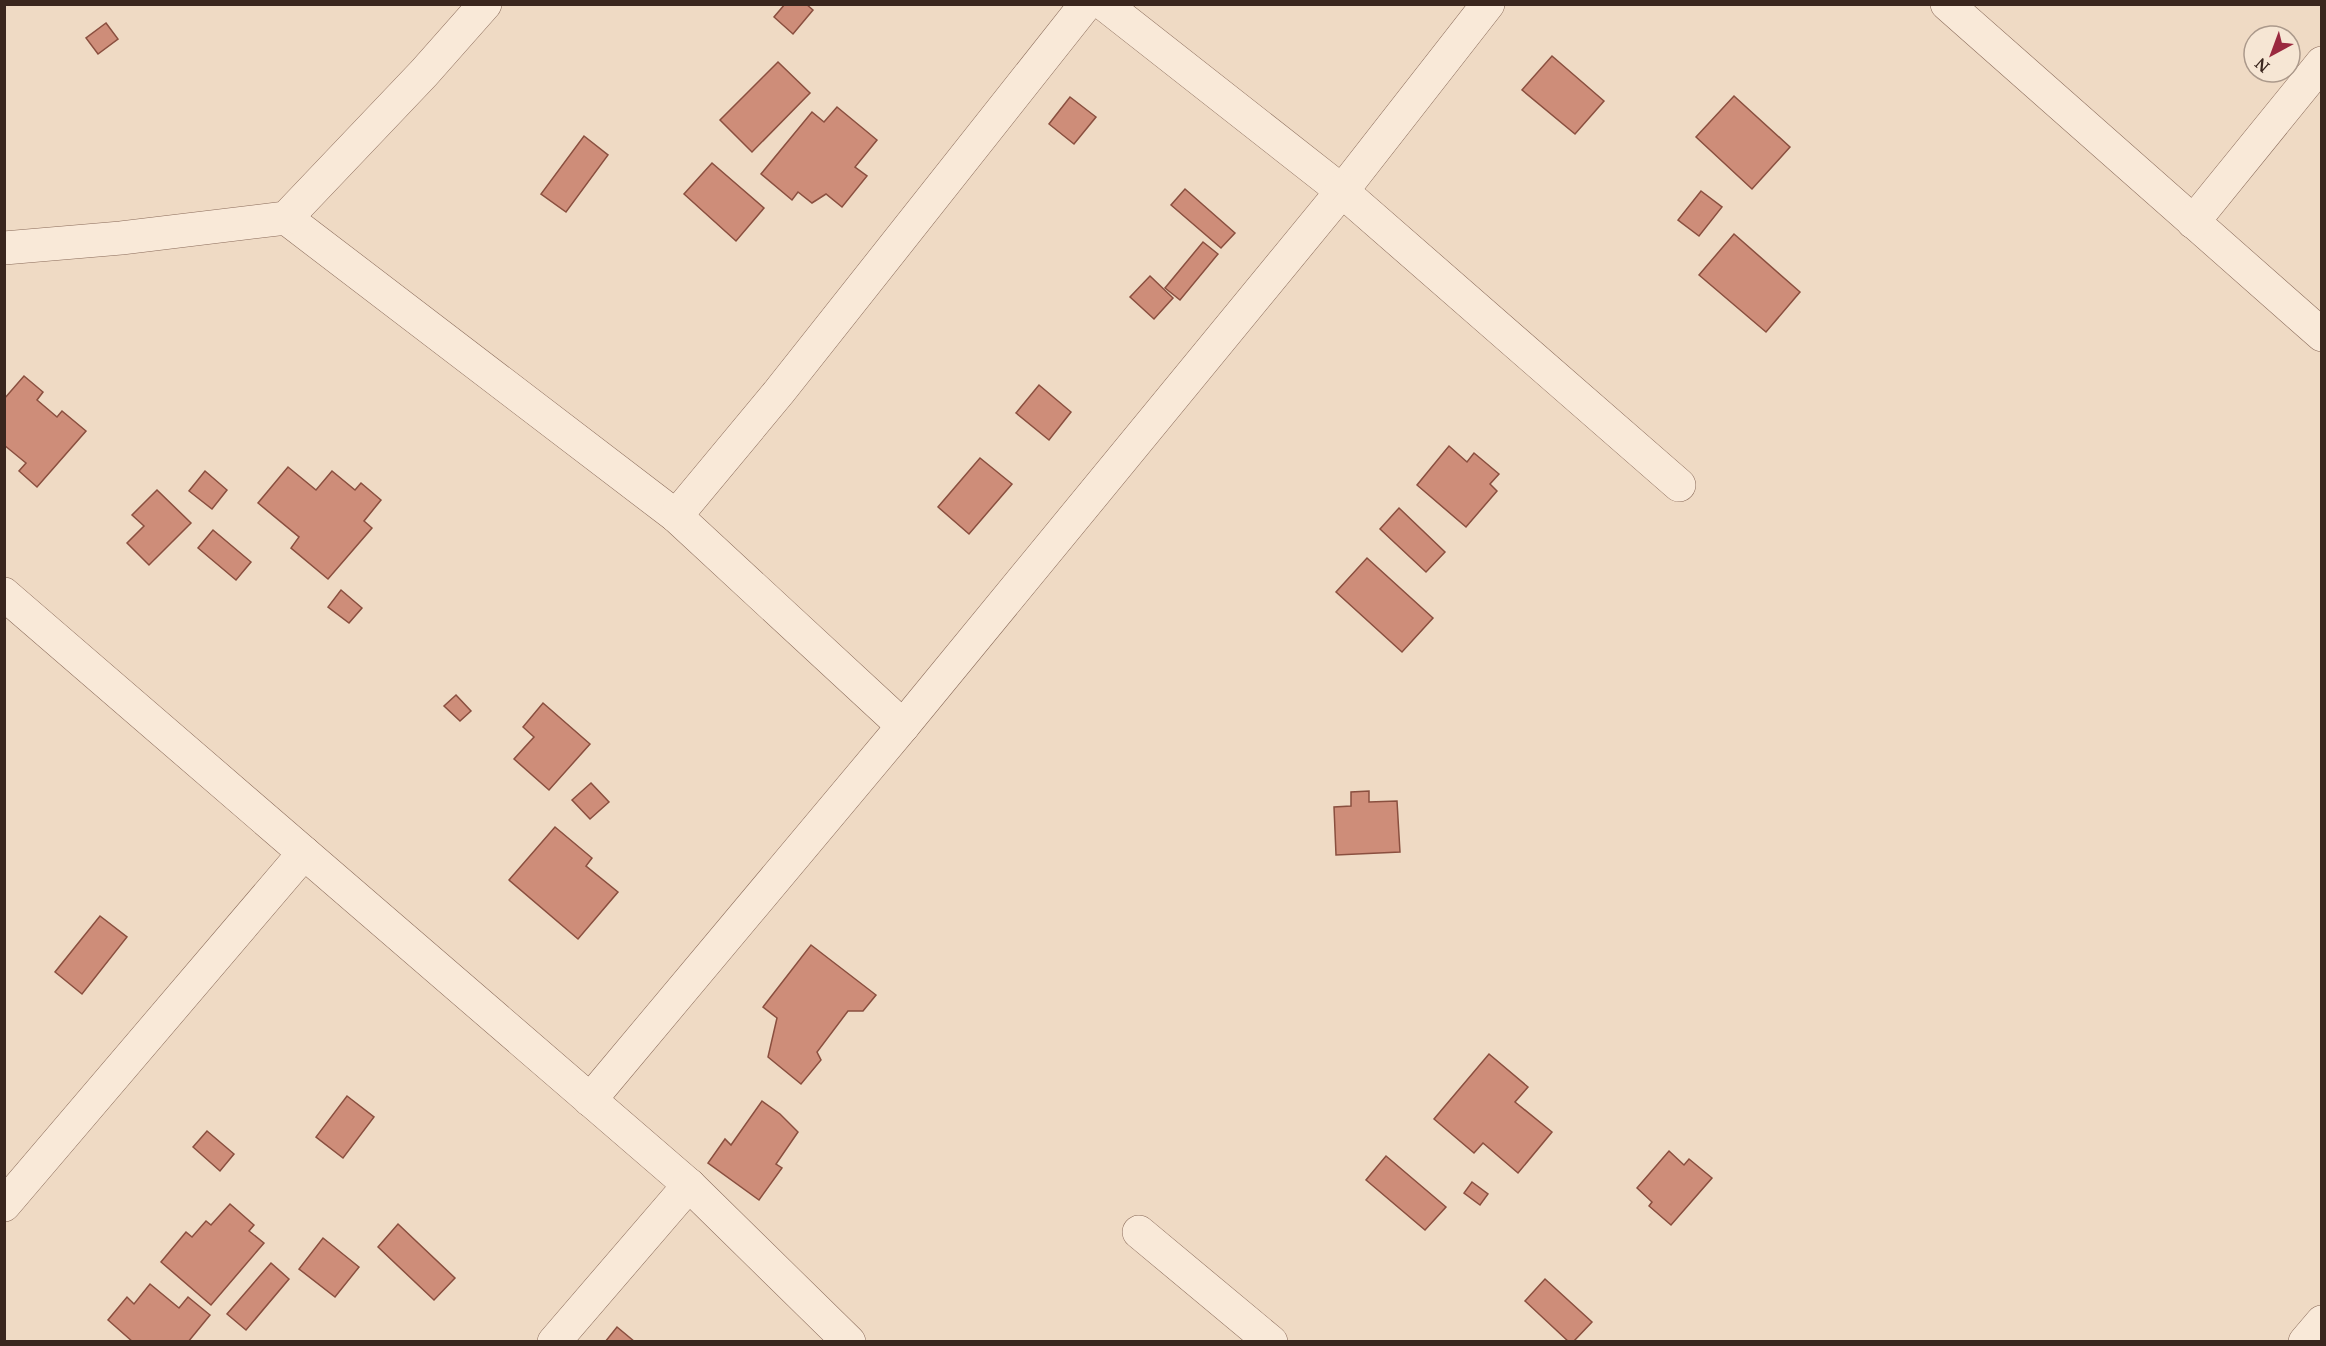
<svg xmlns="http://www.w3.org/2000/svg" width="2326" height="1346" font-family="'Noto Serif',serif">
  <rect width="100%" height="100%" fill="#efdac4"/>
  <g fill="#ce8d79" stroke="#8a4f3f" stroke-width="1.5">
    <path d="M785 4H806L813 10 793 34 774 17Z"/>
    <path d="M106 23 118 39 98 54 86 38Z"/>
    <path d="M1552 56 1604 101 1575 134 1522 90Z"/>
    <path d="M778 62 810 93 752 152 720 120Z"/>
    <path d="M1734 96 1790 147 1752 189 1696 137Z"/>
    <path d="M1070 97 1096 117 1074 144 1049 124Z"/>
    <path d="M837 107 877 140 855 167 867 176 842 207 826 194 812 203 798 192 792 200 761 174 812 112 824 122Z"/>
    <path d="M584 136 608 155 566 212 541 194Z"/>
    <path d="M712 163 764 208 736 241 684 194Z"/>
    <path d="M1185 189 1235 233 1221 248 1171 205Z"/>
    <path d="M1701 191 1722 207 1699 236 1678 220Z"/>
    <path d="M1734 234 1800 292 1766 332 1699 275Z"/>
    <path d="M1203 242 1218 254 1180 300 1165 288Z"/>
    <path d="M1150 276 1173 298 1154 319 1130 297Z"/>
    <path d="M24 376 43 392 37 400 57 417 62 411 86 431 37 487 19 471 26 463 4 445V399Z"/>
    <path d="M1039 385 1071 412 1049 440 1016 413Z"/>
    <path d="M1449 446 1467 462 1474 453 1499 474 1490 484 1497 491 1466 527 1417 485Z"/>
    <path d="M980 458 1012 484 969 534 938 507Z"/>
    <path d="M288 467 316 490 332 471 355 490 361 483 381 500 364 521 372 528 328 579 291 548 299 537 258 503Z"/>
    <path d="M205 471 227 490 212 509 189 491Z"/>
    <path d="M157 490 191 523 149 565 127 543 144 526 132 515Z"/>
    <path d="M1399 508 1445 552 1426 572 1380 529Z"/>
    <path d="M213 530 251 562 236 580 198 548Z"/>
    <path d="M1367 558 1433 618 1402 652 1336 592Z"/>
    <path d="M341 590 362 608 349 623 328 607Z"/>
    <path d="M456 695 471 711 460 721 444 706Z"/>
    <path d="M543 703 590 744 549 790 514 759 534 737 523 727Z"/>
    <path d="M591 783 609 802 590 819 572 800Z"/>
    <path d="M1369 791V802L1397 801 1400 852 1336 855 1334 807 1351 806V792Z"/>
    <path d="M555 827 592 858 586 866 618 892 578 939 509 880Z"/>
    <path d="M100 916 127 937 82 994 55 972Z"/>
    <path d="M811 945 876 995 863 1011H848L817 1052 821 1060 801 1084 768 1057 777 1018 763 1007Z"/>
    <path d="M1489 1054 1528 1087 1515 1102 1552 1132 1518 1173 1483 1143 1474 1153 1434 1119Z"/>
    <path d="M347 1096 374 1117 343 1158 316 1137Z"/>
    <path d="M762 1101 780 1114 798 1132 776 1164 782 1168 759 1200 708 1163 725 1139 731 1145Z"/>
    <path d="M207 1131 234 1154 220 1171 193 1147Z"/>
    <path d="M1669 1151 1684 1165 1689 1159 1712 1178 1671 1225 1649 1206 1652 1202 1637 1188Z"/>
    <path d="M1386 1156 1446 1207 1425 1230 1366 1180Z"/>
    <path d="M1472 1182 1488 1194 1480 1205 1464 1193Z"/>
    <path d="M230 1204 254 1225 249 1231 264 1243 211 1305 161 1262 186 1232 192 1237 206 1221 211 1225Z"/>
    <path d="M398 1224 455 1278 434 1300 378 1247Z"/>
    <path d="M323 1238 359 1267 335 1297 299 1269Z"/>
    <path d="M271 1263 289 1279 246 1330 227 1314Z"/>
    <path d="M1545 1279 1592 1322 1573 1342H1569L1525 1301Z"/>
    <path d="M150 1284 179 1308 188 1297 210 1315 188 1342H133L108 1320 127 1297 134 1304Z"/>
    <path d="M617 1327 635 1342H605Z"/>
  </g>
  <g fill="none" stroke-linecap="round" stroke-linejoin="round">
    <defs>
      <g id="street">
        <path d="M1104 4 1342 191 1488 4"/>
        <path d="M1947 4 2322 335"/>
        <path d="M286 218 676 516 903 726"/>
        <path d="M2193 222 2322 63"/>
        <path d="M4 248 121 238 286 218 424 73 485 4"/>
        <path d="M676 516 779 392 1086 4"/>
        <path d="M4 594 689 1185 849 1342"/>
        <path d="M590 1100 903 726 1342 191 1679 485"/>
        <path d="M4 1205 304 853"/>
        <path d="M1139 1232 1271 1342"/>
        <path d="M554 1342 689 1185"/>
        <path d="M2305 1342 2322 1322"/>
      </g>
    </defs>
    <use href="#street" stroke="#8a6b5a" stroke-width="34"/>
    <use href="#street" stroke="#f9e9d8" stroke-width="33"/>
  </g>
  <rect width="2326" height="1346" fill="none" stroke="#3a261e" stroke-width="12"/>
  <g transform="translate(2272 54) rotate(221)"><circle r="28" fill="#f6e6d4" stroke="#ab998b" stroke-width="1.5"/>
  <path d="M0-4.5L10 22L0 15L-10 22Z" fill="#9a293f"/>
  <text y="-9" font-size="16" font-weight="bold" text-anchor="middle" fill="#3a261e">N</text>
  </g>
</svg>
